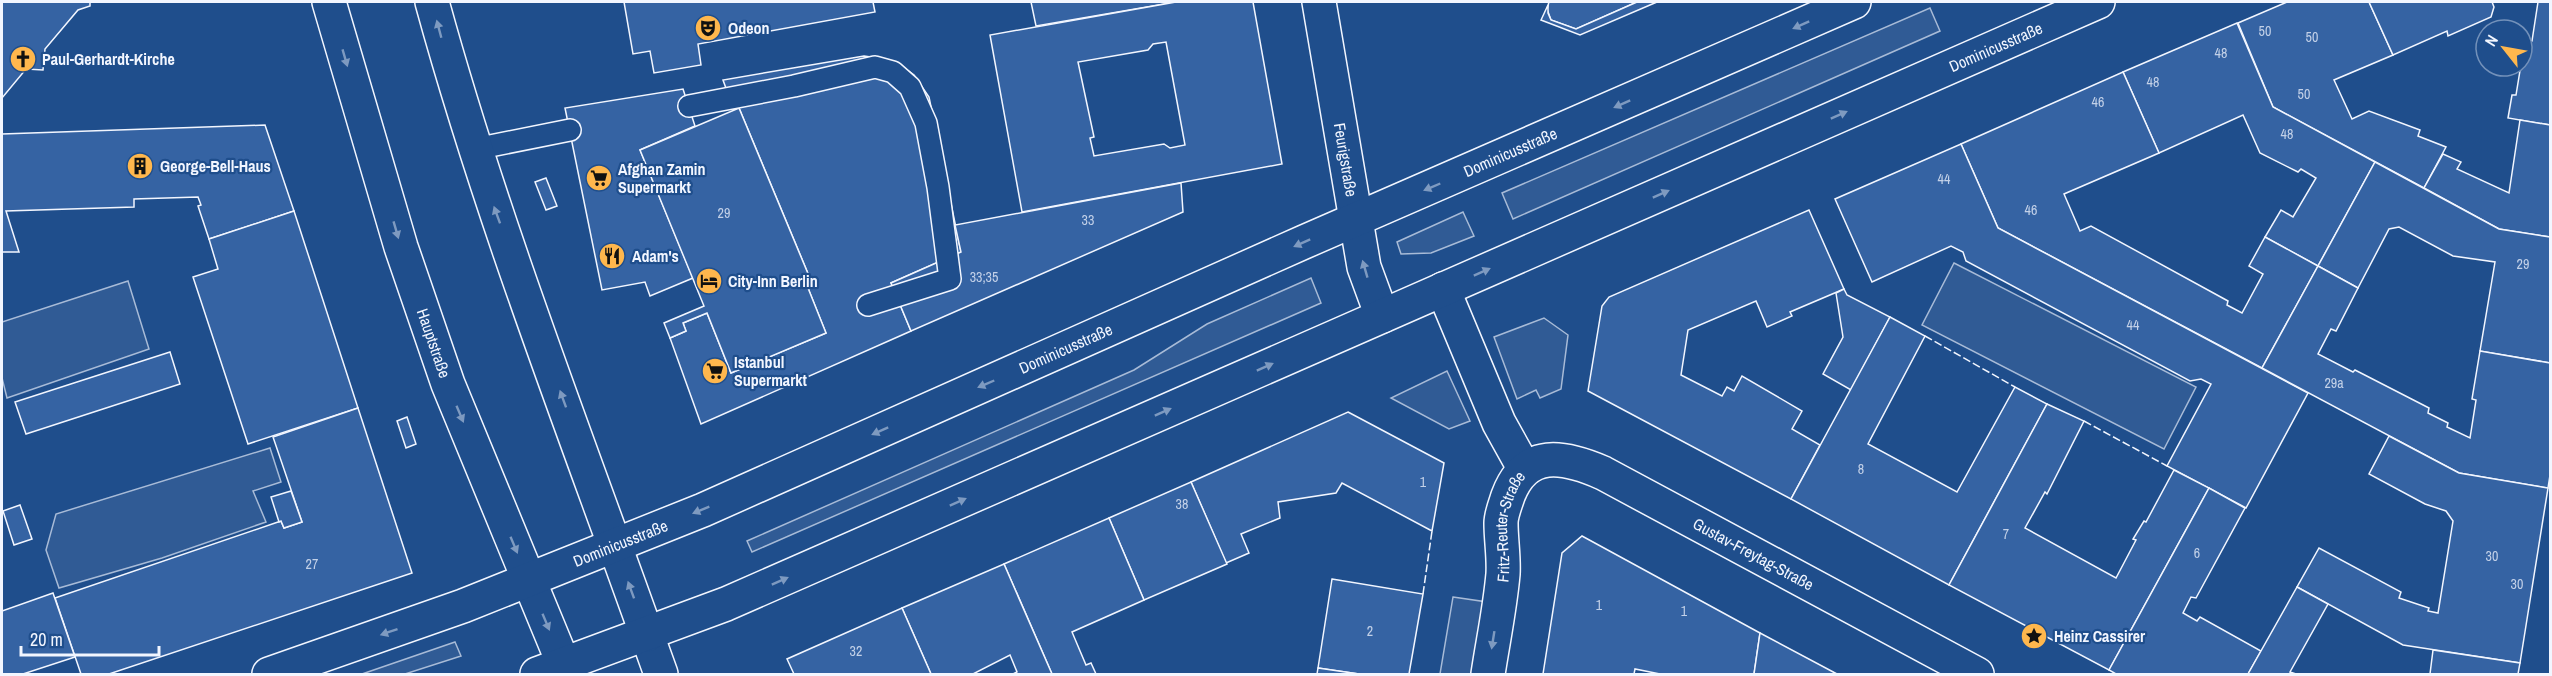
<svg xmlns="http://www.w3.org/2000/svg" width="2552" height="676" font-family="'Archivo Narrow',sans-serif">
  <rect width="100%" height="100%" fill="#1f4e8c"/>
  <g fill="#305b95" stroke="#a8bbd7" stroke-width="1.5">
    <path d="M1930 8 1940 31 1513 219 1502 193Z"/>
    <path d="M1463 212 1474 236 1431 253 1401 254 1397 242Z"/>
    <path d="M1954 263 2196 387 2164 449 1922 325Z"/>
    <path d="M1311 278 1321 303 752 552 747 541 1134 370 1207 324Z"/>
    <path d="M128 281 149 349 7 398 2 378V322Z"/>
    <path d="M1544 318 1568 335 1561 389 1540 398 1536 390 1517 399 1494 337Z"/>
    <path d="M1447 371 1470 421 1449 429 1391 398Z"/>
    <path d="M270 448 281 482 253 491 266 522 162 558 59 588 46 550 56 514Z"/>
    <path d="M1453 597 1487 602 1476 674H1440Z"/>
    <path d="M455 642 461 656 405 674H362Z"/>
  </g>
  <g fill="#3563a3" stroke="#f2f6ff" stroke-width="1.5" fill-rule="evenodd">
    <path d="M2 2H90V6L78 10 45 49 43 70 26 69 2 98Z"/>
    <path d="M624 2H873L875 12 698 44 701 65 654 73 650 51 633 54Z"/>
    <path d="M1031 2H1176L1036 26Z"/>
    <path d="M1176 2H1253L1282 164 1022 212 990 35ZM1166 42 1185 145 1170 148 1164 144 1094 156 1090 138 1094 137 1078 62 1148 50 1153 44Z"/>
    <path d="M1549 2H1637L1576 29 1551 20 1547 9Z"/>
    <path d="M1637 2H1657L1580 35 1541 20 1548 5V13L1551 20 1576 29Z"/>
    <path d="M2287 2H2369L2393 55 2334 80 2352 119 2369 111 2420 130 2418 136 2446 147 2424 188 2273 107 2238 23Z"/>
    <path d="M2369 2H2492L2494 7 2491 17 2448 36 2447 31 2393 55Z"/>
    <path d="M2538 2H2550V125L2508 118 2512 95H2516L2525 40 2532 41Z"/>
    <path d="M2237 23 2273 107 2375 162 2318 266 2265 237 2281 210 2293 217 2316 178 2301 169 2298 172 2260 153 2243 115 2159 153 2123 72Z"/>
    <path d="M864 56 878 58 903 67 914 75 929 97 961 252 891 283 911 331 701 424 670 338 686 331 683 323 707 313 731 373 826 333 804 278 809 276 739 108 734 110 723 80Z"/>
    <path d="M2123 72 2159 153 2064 194 2080 231 2091 226 2228 301 2227 305 2242 313 2263 274 2249 266 2265 237 2318 266 2262 368 1998 228 1961 144Z"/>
    <path d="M683 89 695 126 640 150 693 278 650 296 645 282 602 290 565 108Z"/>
    <path d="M739 108 809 276 804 278 826 333 731 373 707 313 683 323 686 331 670 338 664 323 704 306 640 150Z"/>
    <path d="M2520 120 2550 125V237L2499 229 2424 188 2443 154 2461 162 2457 169 2509 193Z"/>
    <path d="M265 125 294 211 209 239 198 206 201 205 198 197 134 199V207L6 211 19 252H2V134Z"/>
    <path d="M1961 144 1998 228 2308 393 2246 508 2167 466 2211 384 2201 379 2190 381 1966 261 1963 252 1951 246 1872 282 1835 199Z"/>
    <path d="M2375 162 2499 229 2550 237V363L2480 351 2495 262 2453 256 2399 227 2389 229 2358 288 2318 266Z"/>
    <path d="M546 178 557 206 546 210 535 182Z"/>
    <path d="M1181 183 1183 212 911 331 891 283 961 252 955 225Z"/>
    <path d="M1809 210 1844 289 1790 312 1792 316 1767 327 1756 301 1688 330 1681 375 1722 396 1727 387 1734 391 1742 376 1802 411 1792 429 1820 445 1791 499 1588 391 1602 306 1609 297Z"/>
    <path d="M294 211 358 408 248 444 193 277 218 269 209 239Z"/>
    <path d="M2318 266 2358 288 2336 331 2331 329 2318 354 2353 372 2355 370 2429 408 2428 413 2448 423 2447 427 2470 438 2476 400 2472 399 2480 351 2550 363V475L2548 488 2459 473 2262 368Z"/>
    <path d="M1844 289 1847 295 1890 317 1851 390 1823 374 1843 337 1836 293Z"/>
    <path d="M1890 317 1925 336 1868 444 1957 492 2015 387 2047 404 1949 585 1791 499Z"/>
    <path d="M170 352 180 384 26 434 15 402Z"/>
    <path d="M2047 404 2084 421 2047 494 2045 492 2025 528 2116 578 2136 540 2133 539 2144 521 2146 522 2174 470 2209 488 2109 670 1949 585Z"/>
    <path d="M358 408 412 573 109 674H81L55 598 281 521 284 528 302 522 273 437Z"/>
    <path d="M1348 412 1444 463 1432 531 1342 483 1336 493 1278 502 1280 518 1241 534 1249 553 1226 563 1191 482Z"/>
    <path d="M407 417 416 444 406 448 397 421Z"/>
    <path d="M2389 436 2459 473 2548 488 2520 663 2403 645 2297 587 2319 548 2401 592 2399 598 2429 608 2428 611 2438 613 2453 521 2446 511 2425 504 2369 474Z"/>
    <path d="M1191 482 1227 564 1144 600 1109 518Z"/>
    <path d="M2209 488 2245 508 2196 598 2191 597 2183 613 2197 621 2200 617 2261 651 2248 674H2116L2109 670Z"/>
    <path d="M291 491 302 522 284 528 281 521 279 522 271 497Z"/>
    <path d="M20 505 32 539 14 545 3 511Z"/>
    <path d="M1109 518 1144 600 1072 632 1086 665 1091 663 1096 674H1052L1004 564Z"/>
    <path d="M1582 536 1760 633 1754 674H1660L1635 669 1634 674H1543L1562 553Z"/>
    <path d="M1004 564 1052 674H1013L1017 672 1010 655 973 674H931L902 608Z"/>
    <path d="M1332 579 1423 594 1409 674H1359L1318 668Z"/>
    <path d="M2297 587 2328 604 2290 672 2296 674H2248Z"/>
    <path d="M53 593 75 657 23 674H2V611Z"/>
    <path d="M902 608 931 674H794L787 659Z"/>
    <path d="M1760 633 1837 674H1754Z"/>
    <path d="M2433 650 2520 663 2518 674H2430Z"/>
    <path d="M1318 668 1359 674H1317Z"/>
  </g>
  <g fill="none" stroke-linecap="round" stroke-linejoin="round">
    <defs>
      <g id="lane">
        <path d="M689 106 794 86 875 67 893 72 910 87 926 123 938 187 950 279 868 305"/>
        <path d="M475 149 570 130"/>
      </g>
      <g id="street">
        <path id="s1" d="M1319 2 1364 267 1382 316"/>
        <path d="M1443 289 1499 423 1524 468"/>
        <path id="s2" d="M1488 674C1493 641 1500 608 1503 574 1504 557 1501 540 1501 523 1501 515 1505 505 1508 496 1526 448 1564 456 1603 473L1977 674"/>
      </g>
      <path id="secondary" d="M647 635 661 674"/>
      <g id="primary">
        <path id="s3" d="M329 2 401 247 448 384 564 665"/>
        <path d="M432 2C491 217 572 425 647 635"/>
        <path id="s4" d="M269 674 463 606 703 510 1304 242 1854 2"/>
        <path id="s5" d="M537 674 726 604 2098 2"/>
      </g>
    </defs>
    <use href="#lane" stroke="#f2f6ff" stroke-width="24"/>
    <use href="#street" stroke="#f2f6ff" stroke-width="36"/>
    <use href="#secondary" stroke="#f2f6ff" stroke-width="36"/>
    <use href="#primary" stroke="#f2f6ff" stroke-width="36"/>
    <use href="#lane" stroke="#1f4e8c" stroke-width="21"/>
    <use href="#street" stroke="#1f4e8c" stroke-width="33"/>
    <use href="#secondary" stroke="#1f4e8c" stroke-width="33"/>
    <use href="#primary" stroke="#1f4e8c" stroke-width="33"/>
    <g stroke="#f2f6ff" stroke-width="1.5" stroke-dasharray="8 3" stroke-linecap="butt">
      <path d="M1925 336 2015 387"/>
      <path d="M2084 421 2167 466"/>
      <path d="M1423 594 1432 531"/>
    </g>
  </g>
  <defs><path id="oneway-solid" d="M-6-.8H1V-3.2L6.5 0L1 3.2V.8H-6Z" transform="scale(1.5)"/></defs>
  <g fill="#7e9ac0">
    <use href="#oneway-solid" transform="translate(1801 25) rotate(156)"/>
    <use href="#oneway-solid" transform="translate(439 29) rotate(-105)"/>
    <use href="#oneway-solid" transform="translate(345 58) rotate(74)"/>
    <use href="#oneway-solid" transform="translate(1622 104) rotate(156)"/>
    <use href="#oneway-solid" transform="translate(1839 115) rotate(-24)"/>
    <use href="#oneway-solid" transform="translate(1432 187) rotate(157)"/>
    <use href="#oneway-solid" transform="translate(1661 194) rotate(-24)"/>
    <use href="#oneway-solid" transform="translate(497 215) rotate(-110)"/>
    <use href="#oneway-solid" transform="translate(396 230) rotate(74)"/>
    <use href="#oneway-solid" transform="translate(1302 243) rotate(156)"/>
    <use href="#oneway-solid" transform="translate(1365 269) rotate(-106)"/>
    <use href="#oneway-solid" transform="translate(1482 272) rotate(-24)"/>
    <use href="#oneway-solid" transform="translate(1265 367) rotate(-24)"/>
    <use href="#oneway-solid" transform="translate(986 384) rotate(157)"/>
    <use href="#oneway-solid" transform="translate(563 399) rotate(-110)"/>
    <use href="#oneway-solid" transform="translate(1163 412) rotate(-24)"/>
    <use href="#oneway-solid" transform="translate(460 414) rotate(67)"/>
    <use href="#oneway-solid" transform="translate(880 431) rotate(156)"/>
    <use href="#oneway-solid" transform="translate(958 502) rotate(-24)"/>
    <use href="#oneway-solid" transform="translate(701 510) rotate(158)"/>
    <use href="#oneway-solid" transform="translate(514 545) rotate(67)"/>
    <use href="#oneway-solid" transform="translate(780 581) rotate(-24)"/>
    <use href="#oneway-solid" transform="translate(631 590) rotate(-110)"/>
    <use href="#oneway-solid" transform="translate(546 622) rotate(67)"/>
    <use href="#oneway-solid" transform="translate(389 632) rotate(161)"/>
    <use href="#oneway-solid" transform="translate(1493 640) rotate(99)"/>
  </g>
  <defs>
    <symbol id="theatre-disc" viewBox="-11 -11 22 22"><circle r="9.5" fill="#ffb74d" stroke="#1f4e8c"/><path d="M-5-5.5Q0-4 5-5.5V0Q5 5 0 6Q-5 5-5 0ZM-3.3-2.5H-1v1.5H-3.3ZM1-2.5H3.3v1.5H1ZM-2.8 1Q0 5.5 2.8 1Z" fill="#111"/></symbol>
    <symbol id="church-disc" viewBox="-11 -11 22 22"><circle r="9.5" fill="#ffb74d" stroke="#1f4e8c"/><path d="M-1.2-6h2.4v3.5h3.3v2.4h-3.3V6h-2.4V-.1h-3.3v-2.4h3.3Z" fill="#111"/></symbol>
    <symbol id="building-disc" viewBox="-11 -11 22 22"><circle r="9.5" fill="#ffb74d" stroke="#1f4e8c"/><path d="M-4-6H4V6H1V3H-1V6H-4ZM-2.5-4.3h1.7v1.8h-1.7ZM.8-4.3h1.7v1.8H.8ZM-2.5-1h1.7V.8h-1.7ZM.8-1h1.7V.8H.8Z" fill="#111"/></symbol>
    <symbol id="supermarket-disc" viewBox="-11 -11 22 22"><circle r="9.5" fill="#ffb74d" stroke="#1f4e8c"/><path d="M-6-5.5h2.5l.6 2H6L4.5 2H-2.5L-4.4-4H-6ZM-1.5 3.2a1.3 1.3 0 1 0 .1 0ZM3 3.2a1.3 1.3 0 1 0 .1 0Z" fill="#111"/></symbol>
    <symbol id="restaurant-disc" viewBox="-11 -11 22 22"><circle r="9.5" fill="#ffb74d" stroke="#1f4e8c"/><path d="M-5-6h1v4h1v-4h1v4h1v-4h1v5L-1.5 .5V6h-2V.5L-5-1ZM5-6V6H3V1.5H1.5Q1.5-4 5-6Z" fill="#111"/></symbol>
    <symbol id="hotel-disc" viewBox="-11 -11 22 22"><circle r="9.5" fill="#ffb74d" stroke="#1f4e8c"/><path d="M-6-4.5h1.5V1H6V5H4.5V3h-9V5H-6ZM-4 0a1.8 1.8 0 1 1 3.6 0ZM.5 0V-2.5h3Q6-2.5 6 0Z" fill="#111"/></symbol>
    <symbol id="sight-disc" viewBox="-11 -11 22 22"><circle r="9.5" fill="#ffb74d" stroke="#1f4e8c"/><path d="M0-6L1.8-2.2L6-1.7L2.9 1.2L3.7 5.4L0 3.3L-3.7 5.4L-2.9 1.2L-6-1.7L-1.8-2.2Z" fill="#111"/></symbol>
  </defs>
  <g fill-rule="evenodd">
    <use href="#theatre-disc" x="693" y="13" width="30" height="30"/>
    <use href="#church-disc" x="8" y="44" width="30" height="30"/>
    <use href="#building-disc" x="125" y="151" width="30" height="30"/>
    <use href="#supermarket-disc" x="584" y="163" width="30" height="30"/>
    <use href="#restaurant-disc" x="597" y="241" width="30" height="30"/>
    <use href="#hotel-disc" x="694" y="266" width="30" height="30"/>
    <use href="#supermarket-disc" x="700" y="356" width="30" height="30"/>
    <use href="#sight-disc" x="2019" y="621" width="30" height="30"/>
  </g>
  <g text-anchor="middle" stroke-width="4.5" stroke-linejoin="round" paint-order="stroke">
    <g font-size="14" fill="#c3d1e8">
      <text x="2265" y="36">50</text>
      <text x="2312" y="42">50</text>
      <text x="2221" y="58">48</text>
      <text x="2153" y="87">48</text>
      <text x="2304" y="99">50</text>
      <text x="2098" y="107">46</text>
      <text x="2287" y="139">48</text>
      <text x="1944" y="184">44</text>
      <text x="2031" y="215">46</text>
      <text x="724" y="218">29</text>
      <text x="1088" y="225">33</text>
      <text x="2523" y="269">29</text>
      <text x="984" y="282">33;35</text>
      <text x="2133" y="330">44</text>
      <text x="2334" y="388">29a</text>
      <text x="1861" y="474">8</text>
      <text x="1423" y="487">1</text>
      <text x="1182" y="509">38</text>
      <text x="2006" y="539">7</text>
      <text x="2197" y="558">6</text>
      <text x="2492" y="561">30</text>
      <text x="312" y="569">27</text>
      <text x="2517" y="589">30</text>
      <text x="1599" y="610">1</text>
      <text x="1684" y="616">1</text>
      <text x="1370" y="636">2</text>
      <text x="856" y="656">32</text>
    </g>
    <g font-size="16" font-weight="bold" fill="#f2f6ff" stroke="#1f4e8c" text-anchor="start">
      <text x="728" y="34">Odeon</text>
      <text x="42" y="65">Paul-Gerhardt-Kirche</text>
      <text x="160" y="172">George-Bell-Haus</text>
      <text x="618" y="175">Afghan Zamin<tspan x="618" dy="18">Supermarkt</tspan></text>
      <text x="632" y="262">Adam's</text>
      <text x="728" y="287">City-Inn Berlin</text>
      <text x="734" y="368">Istanbul<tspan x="734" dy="18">Supermarkt</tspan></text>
      <text x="2054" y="642">Heinz Cassirer</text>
    </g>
    <g font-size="16" fill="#f2f6ff" stroke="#1f4e8c">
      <text dy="6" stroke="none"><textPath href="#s5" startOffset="1588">Dominicusstraße</textPath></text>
      <text dy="6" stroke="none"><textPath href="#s4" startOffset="1347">Dominicusstraße</textPath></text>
      <text dy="6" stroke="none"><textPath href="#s1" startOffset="160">Feurigstraße</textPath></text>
      <text dy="6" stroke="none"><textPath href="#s3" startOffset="357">Hauptstraße</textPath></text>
      <text dy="6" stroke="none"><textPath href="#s4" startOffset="861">Dominicusstraße</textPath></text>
      <text dy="6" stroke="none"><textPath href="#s2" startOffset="150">Fritz-Reuter-Straße</textPath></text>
      <text dy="6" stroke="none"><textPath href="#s4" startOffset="375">Dominicusstraße</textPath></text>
      <text dy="6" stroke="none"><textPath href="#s2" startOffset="465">Gustav-Freytag-Straße</textPath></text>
    </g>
  </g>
  <rect width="2552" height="676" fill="none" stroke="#f2f6ff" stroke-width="6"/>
  <g transform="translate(2504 48) rotate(301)"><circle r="28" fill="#1f4e8c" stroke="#7391ba" stroke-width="1.5"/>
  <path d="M0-4.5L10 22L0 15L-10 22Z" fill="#ffb74d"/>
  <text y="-9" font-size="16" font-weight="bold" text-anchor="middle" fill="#f2f6ff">N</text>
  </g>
  <path d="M21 646v9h138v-9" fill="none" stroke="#f2f6ff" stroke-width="3"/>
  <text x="30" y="646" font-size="18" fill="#f2f6ff" stroke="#1f4e8c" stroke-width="4.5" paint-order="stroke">20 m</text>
</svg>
